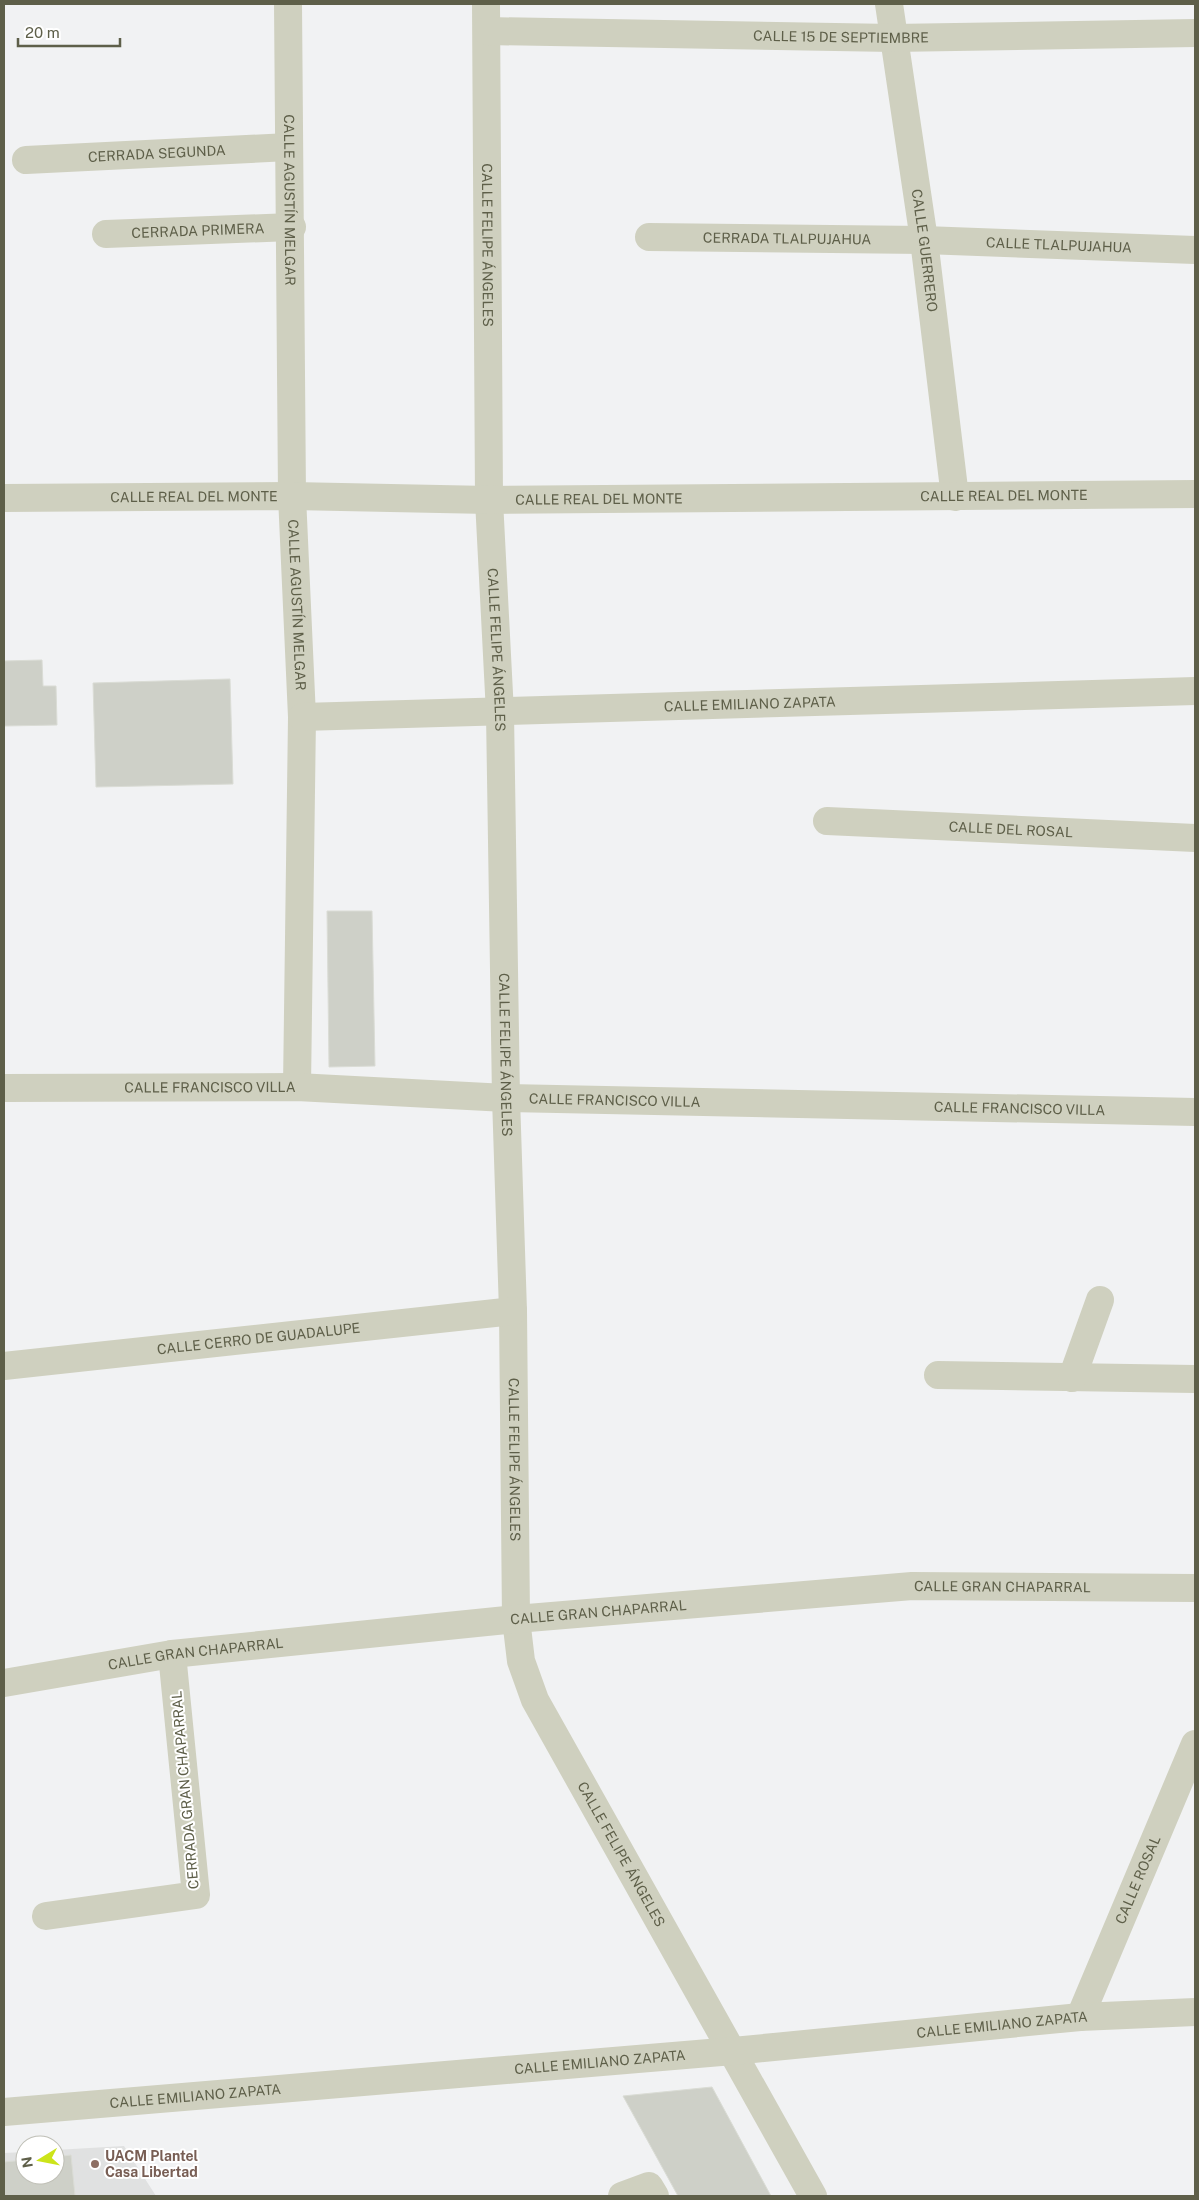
<svg xmlns="http://www.w3.org/2000/svg" width="1199" height="2200" font-family="'Public Sans',sans-serif">
  <rect width="100%" height="100%" fill="#f1f2f3"/>
  <path fill="#e0e1e1" d="M124 2146 156 2196H4V2153L25 2152V2175H55V2150Z"/>
  <g fill="#ced0c8" stroke="#dadcd5">
    <path d="M42 660 43 686H56L57 725 4 726V661Z"/>
    <path d="M230 679 233 784 96 787 93 683Z"/>
    <path d="M327 911H372L375 1066 329 1067Z"/>
    <path d="M712 2087 771 2196H678L623 2096Z"/>
    <path d="M71 2155 75 2196H4V2162L25 2160V2175H55V2157Z"/>
  </g>
  <g fill="none" stroke-linecap="round" stroke-linejoin="round">
    <g stroke="#cfd0bf" stroke-width="28">
      <path id="s1" d="M288 4 292 496 302 717 297 1087"/>
      <path id="s2" d="M486 4 489 500 500 713 506 1098 513 1311 516 1619 521 1661 535 1700 813 2196"/>
      <path id="s3" d="M889 4 924 240 955 497"/>
      <path id="s4" d="M487 31 893 38 1195 33"/>
      <path id="s5" d="M26 160 289 147"/>
      <path id="s6" d="M106 234 292 227"/>
      <path id="s7" d="M649 237 924 240 1195 250"/>
      <path id="s8" d="M4 498 292 496 489 500 1195 494"/>
      <path id="s9" d="M302 717 1195 691"/>
      <path id="s10" d="M827 821 1195 838"/>
      <path id="s11" d="M4 1088 297 1087 506 1098 1195 1112"/>
      <path id="s12" d="M4 1366 513 1311"/>
      <path d="M938 1375 1195 1379"/>
      <path d="M1072 1378 1100 1300"/>
      <path id="s13" d="M4 1683 172 1654 516 1619 912 1586 1195 1588"/>
      <path d="M46 1916 196 1895 172 1654"/>
      <path id="s14" d="M1080 2017 1195 1744"/>
      <path id="s15" d="M4 2112 733 2051 1080 2017 1195 2012"/>
      <path d="M622 2196 649 2186 655 2196"/>
    </g>
  </g>
  <circle fill="#8d6e63" stroke="#fff" stroke-width="2" cx="95" cy="2164" r="5"/>
  <g text-anchor="middle" stroke-width="4" stroke-linejoin="round" paint-order="stroke">
    <g font-size="14" fill="#5e5f49" stroke="#fff">
      <text dy="5" stroke="none"><textPath href="#s4" startOffset="354">CALLE 15 DE SEPTIEMBRE</textPath></text>
      <text dy="5" stroke="none"><textPath href="#s5" startOffset="131">CERRADA SEGUNDA</textPath></text>
      <text dy="5" stroke="none"><textPath href="#s1" startOffset="196">CALLE AGUSTÍN MELGAR</textPath></text>
      <text dy="5" stroke="none"><textPath href="#s6" startOffset="92">CERRADA PRIMERA</textPath></text>
      <text dy="5" stroke="none"><textPath href="#s7" startOffset="138">CERRADA TLALPUJAHUA</textPath></text>
      <text dy="5" stroke="none"><textPath href="#s2" startOffset="241">CALLE FELIPE ÁNGELES</textPath></text>
      <text dy="5" stroke="none"><textPath href="#s7" startOffset="410">CALLE TLALPUJAHUA</textPath></text>
      <text dy="5" stroke="none"><textPath href="#s3" startOffset="249">CALLE GUERRERO</textPath></text>
      <text dy="5" stroke="none"><textPath href="#s8" startOffset="190">CALLE REAL DEL MONTE</textPath></text>
      <text dy="5" stroke="none"><textPath href="#s8" startOffset="1000">CALLE REAL DEL MONTE</textPath></text>
      <text dy="5" stroke="none"><textPath href="#s8" startOffset="595">CALLE REAL DEL MONTE</textPath></text>
      <text dy="5" stroke="none"><textPath href="#s1" startOffset="601">CALLE AGUSTÍN MELGAR</textPath></text>
      <text dy="5" stroke="none"><textPath href="#s2" startOffset="646">CALLE FELIPE ÁNGELES</textPath></text>
      <text dy="5" stroke="none"><textPath href="#s9" startOffset="448">CALLE EMILIANO ZAPATA</textPath></text>
      <text dy="5" stroke="none"><textPath href="#s10" startOffset="184">CALLE DEL ROSAL</textPath></text>
      <text dy="5" stroke="none"><textPath href="#s2" startOffset="1051">CALLE FELIPE ÁNGELES</textPath></text>
      <text dy="5" stroke="none"><textPath href="#s11" startOffset="206">CALLE FRANCISCO VILLA</textPath></text>
      <text dy="5" stroke="none"><textPath href="#s11" startOffset="611">CALLE FRANCISCO VILLA</textPath></text>
      <text dy="5" stroke="none"><textPath href="#s11" startOffset="1016">CALLE FRANCISCO VILLA</textPath></text>
      <text dy="5" stroke="none"><textPath href="#s12" startOffset="256">CALLE CERRO DE GUADALUPE</textPath></text>
      <text dy="5" stroke="none"><textPath href="#s2" startOffset="1456">CALLE FELIPE ÁNGELES</textPath></text>
      <text dy="5" stroke="none"><textPath href="#s13" startOffset="1004">CALLE GRAN CHAPARRAL</textPath></text>
      <text dy="5" stroke="none"><textPath href="#s13" startOffset="599">CALLE GRAN CHAPARRAL</textPath></text>
      <text dy="5" stroke="none"><textPath href="#s13" startOffset="194">CALLE GRAN CHAPARRAL</textPath></text>
      <text transform="translate(185 1790) rotate(-95)" y="5">CERRADA GRAN CHAPARRAL</text>
      <text dy="5" stroke="none"><textPath href="#s2" startOffset="1876">CALLE FELIPE ÁNGELES</textPath></text>
      <text dy="5" stroke="none"><textPath href="#s14" startOffset="149">CALLE ROSAL</textPath></text>
      <text dy="5" stroke="none"><textPath href="#s15" startOffset="1002">CALLE EMILIANO ZAPATA</textPath></text>
      <text dy="5" stroke="none"><textPath href="#s15" startOffset="598">CALLE EMILIANO ZAPATA</textPath></text>
      <text dy="5" stroke="none"><textPath href="#s15" startOffset="192">CALLE EMILIANO ZAPATA</textPath></text>
    </g>
    <g font-size="14" font-weight="bold" fill="#785e54" stroke="#fff" text-anchor="start">
      <text x="105" y="2161">UACM Plantel<tspan x="105" dy="16">Casa Libertad</tspan></text>
    </g>
  </g>
  <rect width="1199" height="2200" fill="none" stroke="#5e5f49" stroke-width="10"/>
  <g transform="translate(40 2160) rotate(260)"><circle r="24" fill="#ffffff" stroke="#bfbfb6"/>
  <path d="M0-4L9 19L0 12L-9 19Z" fill="#cce41a"/>
  <text y="-8" font-size="14" font-weight="bold" text-anchor="middle" fill="#5e5f49">N</text>
  </g>
  <path d="M18 38v8h102v-8" fill="none" stroke="#5e5f49" stroke-width="2.5"/>
  <text x="25" y="38" font-size="15" fill="#5e5f49" stroke="#ffffff" stroke-width="4" paint-order="stroke">20 m</text>
</svg>
